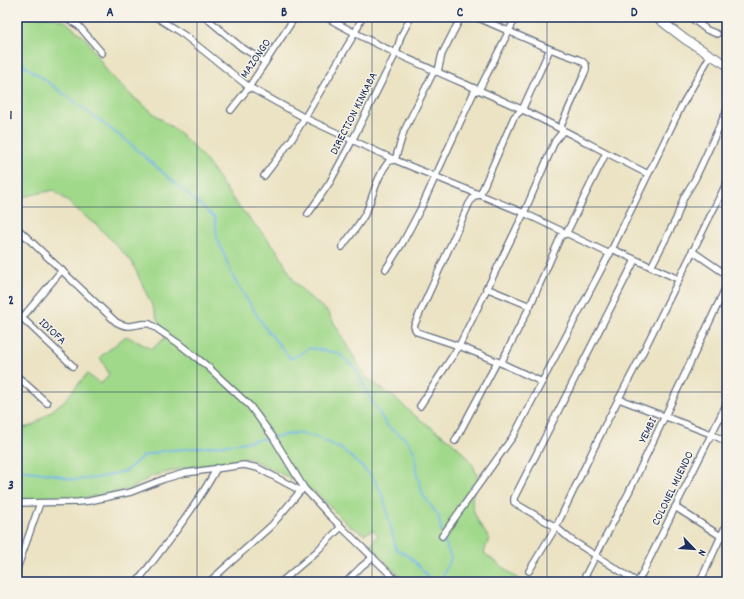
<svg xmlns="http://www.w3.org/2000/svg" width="744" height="599" font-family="Dekko,sans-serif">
  <rect width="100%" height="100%" fill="#f7f3e8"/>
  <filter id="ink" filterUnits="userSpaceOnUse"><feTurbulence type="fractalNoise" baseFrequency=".025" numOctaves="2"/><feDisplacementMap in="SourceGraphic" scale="8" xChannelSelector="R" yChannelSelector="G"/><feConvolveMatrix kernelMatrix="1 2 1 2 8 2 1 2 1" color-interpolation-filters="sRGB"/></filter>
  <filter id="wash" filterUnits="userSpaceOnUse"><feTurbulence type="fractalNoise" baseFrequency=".012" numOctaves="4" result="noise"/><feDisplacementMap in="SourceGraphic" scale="16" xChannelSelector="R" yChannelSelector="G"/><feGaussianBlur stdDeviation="0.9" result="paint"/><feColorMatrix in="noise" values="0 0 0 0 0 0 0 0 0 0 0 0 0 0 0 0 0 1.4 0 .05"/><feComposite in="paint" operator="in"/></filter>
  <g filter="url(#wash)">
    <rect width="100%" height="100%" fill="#ebe3c3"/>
    <path fill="#a1d98b" stroke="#5e8474" d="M17 17H50L65 21 87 40 109 74 132 96 185 138 205 159 235 202 277 250 294 281 306 294 328 312 349 349 367 378 395 398 415 416 451 441 465 454 474 467 479 482C477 485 474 489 473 493 469 510 480 525 489 538L484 553 522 582H407L391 568 371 545 378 535 373 530 364 534 348 525 318 494 290 478 249 458 185 468 152 476 133 488 72 501 17 502V429L32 426 64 401 87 374 101 384 109 374 100 357 126 336 152 349 165 338 153 308 132 262 95 223H93L54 190 17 198Z"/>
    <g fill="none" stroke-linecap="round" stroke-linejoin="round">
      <g stroke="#6fb6e6" stroke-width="2">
        <path d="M17 58 26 67 44 79 128 142 215 218 217 238 234 279 266 329 291 359 310 348 338 353 356 369 370 398 388 427 406 439 415 453 416 472 423 495 438 515 442 533"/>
        <path d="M17 470 52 474 74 480 97 478 126 471 143 456 162 451 227 445 297 433 319 438 343 450 373 477 384 499 396 549 410 557 433 582"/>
        <path d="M440 582 451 558 443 537"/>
      </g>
    </g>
  </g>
  <g filter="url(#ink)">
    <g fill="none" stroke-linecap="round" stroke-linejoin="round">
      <defs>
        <g id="street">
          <path d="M64 17 79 26 102 53"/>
          <path d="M156 17 184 35 249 87 305 118 395 160 524 213 610 254"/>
          <path d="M205 17 241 47 265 62"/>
          <path d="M326 17C388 53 456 79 521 109 564 130 606 153 648 174"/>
          <path d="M476 17 550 49 578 59 582 61 586 65V70L561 126 563 131 555 141 524 213 459 346 501 363 542 382"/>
          <path d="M690 17 707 30 717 34"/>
          <path d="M231 110 249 87 295 17"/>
          <path d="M264 176 292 139 355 33 362 17"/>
          <path d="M308 214 330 182 353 139 396 53 401 36 411 17"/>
          <path d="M17 228 116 322C131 331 136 322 150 324L178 343 207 366 250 406 273 437 304 488 328 514 398 582"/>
          <path d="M342 247C350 236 361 223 367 210 374 193 377 176 389 161L395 160 404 131 433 73 438 71 442 54 461 17"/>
          <path d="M612 249 678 279"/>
          <path d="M692 251 727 275"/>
          <path d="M635 260 514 498V502L518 505 556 527 570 539 637 582"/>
          <path d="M651 267 676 219 684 197 695 179 727 110"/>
          <path d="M386 269 403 242 421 208 474 92 479 90 516 17"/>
          <path d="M486 288 530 306"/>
          <path d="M17 313 73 366"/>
          <path d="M22 318 62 270"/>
          <path d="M501 363 530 306 561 236 566 234 606 153"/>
          <path d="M17 376 47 403"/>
          <path d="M619 399 711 434 727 442"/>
          <path d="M420 406 459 346 417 332 415 329 414 326 469 204 474 196 480 195 514 117 522 110 550 49"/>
          <path d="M455 441 497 362"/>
          <path d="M17 503 78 502 89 501 131 492 164 479 185 473 244 465 258 468 301 491"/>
          <path d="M675 507 727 540"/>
          <path d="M442 536 514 435 612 249 681 107 710 56 709 54"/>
          <path d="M17 569 40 503"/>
          <path d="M529 571 556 527 605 425 639 360 727 182"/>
          <path d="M137 582C166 544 194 510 217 468"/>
          <path d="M209 582 272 525 302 489"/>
          <path d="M281 582 316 552 341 527"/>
          <path d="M346 582 361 567 373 557"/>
          <path d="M582 582 629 492 727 285"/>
          <path d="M638 582 727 403"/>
          <path d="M700 582 727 523"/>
        </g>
        <path id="secondary" d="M656 17 686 40 727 65"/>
      </defs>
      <use href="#street" stroke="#646e81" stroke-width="8"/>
      <use href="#secondary" stroke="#646e81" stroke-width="10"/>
      <use href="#street" stroke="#fff" stroke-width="5.5"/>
      <use href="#secondary" stroke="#fff" stroke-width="8"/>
    </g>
  </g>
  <path fill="none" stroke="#1b2f5e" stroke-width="1" stroke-opacity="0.55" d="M197 17V582M372 17V582M547 17V582M17 207H727M17 392H727"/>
  <g text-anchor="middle" stroke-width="3" stroke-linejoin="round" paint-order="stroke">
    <g font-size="12" fill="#1b2f5e" stroke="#f7f3e8">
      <text transform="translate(255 58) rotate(-56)" y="4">MAZONGO</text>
      <text transform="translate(353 113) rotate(-63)" y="4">DIRECTION KINKABA</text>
      <text transform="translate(53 331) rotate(43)" y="4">IDIOFA</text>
      <text transform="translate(647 430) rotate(-64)" y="4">YEMBI</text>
      <text transform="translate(672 488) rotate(-64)" y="4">COLONEL MUENDO</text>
    </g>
  </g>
  <rect width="744" height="599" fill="none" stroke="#f7f3e8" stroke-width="44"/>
  <g transform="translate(694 549) rotate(115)" stroke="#f7f3e8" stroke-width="3" paint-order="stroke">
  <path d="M0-3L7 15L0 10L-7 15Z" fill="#1b2f5e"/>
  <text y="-6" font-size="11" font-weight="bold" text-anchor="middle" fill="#1b2f5e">N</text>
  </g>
  <rect x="22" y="22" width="700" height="555" fill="none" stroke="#1b2f5e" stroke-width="1.5"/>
  <g font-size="13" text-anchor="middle" font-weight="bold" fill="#1b2f5e">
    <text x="110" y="16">A</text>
    <text x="284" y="16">B</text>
    <text x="460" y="16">C</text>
    <text x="634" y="16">D</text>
    <text x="11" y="119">1</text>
    <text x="11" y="304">2</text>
    <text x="11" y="489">3</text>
  </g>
</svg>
